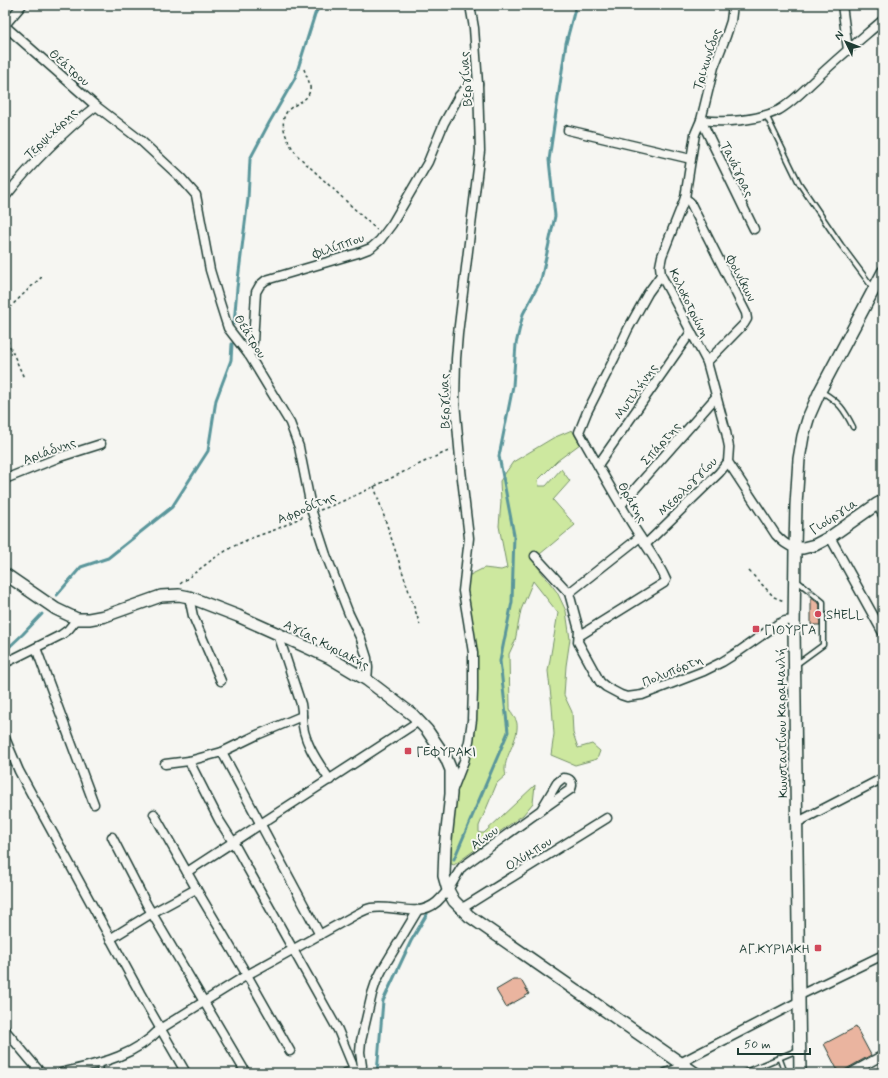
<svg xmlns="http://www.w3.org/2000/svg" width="888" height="1078" font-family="Mynerve,sans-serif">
  <rect width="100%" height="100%" fill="#f6f6f2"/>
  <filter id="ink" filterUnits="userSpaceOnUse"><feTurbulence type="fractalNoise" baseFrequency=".025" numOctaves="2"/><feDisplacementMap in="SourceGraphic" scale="8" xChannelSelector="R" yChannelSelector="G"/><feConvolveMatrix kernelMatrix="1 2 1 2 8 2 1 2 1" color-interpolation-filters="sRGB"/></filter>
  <g filter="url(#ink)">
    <path fill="#cde89f" stroke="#76926a" d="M572 430 580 444 557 461 538 480 539 486H546L561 469 570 481 553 500 575 525 540 554 533 561 557 592 566 611 570 639 566 666 564 695 572 712 573 733 578 748 592 744 600 751 597 759 575 765 551 755 554 734 552 706 548 671 558 613 533 581 521 610 515 641 509 654 510 706C510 708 510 710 511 712 514 719 518 719 517 729 516 744 501 762 506 775L497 783 479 826V832L481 833H484L535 785 533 803 523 815 454 865 449 863 453 794 475 720 464 591 466 577 484 568 501 570 507 568 499 526 501 502 500 481 513 462 553 438Z"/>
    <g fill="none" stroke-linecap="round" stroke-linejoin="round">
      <g stroke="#5a969b" stroke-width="3">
        <path d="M234 324 237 288 248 199 250 159 269 123 295 78 315 14 320 5"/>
        <path d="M57 595 81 567 108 558 172 507 208 451 216 400 231 360 232 344"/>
        <path d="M5 651 23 634 42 614"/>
        <path d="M454 859 508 732 500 661 512 602 514 535 499 456 513 386 516 344 523 314 541 280 555 216 549 160 566 43 576 5"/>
        <path d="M377 1073 383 1001 411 941 427 914"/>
      </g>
    </g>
    <g fill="#eab49f" stroke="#1f3d34">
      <path d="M811 598 820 604V625H811Z"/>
      <path d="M513 980H521L529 994 506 1007 496 990Z"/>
      <path d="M856 1027 871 1055 839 1073 824 1044Z"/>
    </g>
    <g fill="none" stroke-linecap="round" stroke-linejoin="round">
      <defs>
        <g id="lane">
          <path d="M766 115 799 183 841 245 873 288"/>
          <path d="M822 392C839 402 844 409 853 427"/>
          <path d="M796 580 823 602V645L797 664"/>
          <path d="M779 1057 785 1073"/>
          <path d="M99 1064 100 1073"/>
          <path d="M743 1073 798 1050"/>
        </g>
        <g id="street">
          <path d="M733 5 731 21 726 36 714 67 701 120 754 229"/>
          <path d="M842 5 848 50"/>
          <path d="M5 25 22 5"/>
          <path d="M5 26 96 106 139 139 181 178 196 195 210 270 220 303 228 328 249 355 290 423 299 447 312 512 326 555 349 614 361 639 367 658 368 668 367 680"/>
          <path d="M568 130 691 159"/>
          <path d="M5 197C32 163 63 132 96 106"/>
          <path d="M685 198 690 202 746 313 747 319 744 324 707 362"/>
          <path d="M249 355 253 342 256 292 260 285 266 280 358 253 371 248 380 240 392 224 428 162 444 123 459 96 467 87 472 85 478 84"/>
          <path d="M598 465 691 332"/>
          <path d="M5 479 60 457 101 444"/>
          <path d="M877 504 883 515"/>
          <path d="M621 505 716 397"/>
          <path d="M830 537 883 633"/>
          <path d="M646 544 719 473 728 462"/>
          <path d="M795 548C787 546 782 541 776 535L728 462 729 447 726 432 707 362 661 275 660 266 662 256 685 198 695 134 701 120C724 123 757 121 779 110 793 102 806 88 818 77 839 57 861 39 883 20"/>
          <path d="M535 556 569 593 579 630 578 642 600 682 606 687 621 695 627 697 642 695 704 671 722 662 738 652 778 624 785 621 794 620"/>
          <path d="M569 593 640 537"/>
          <path d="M189 597 193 616 221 681"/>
          <path d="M579 636 664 583 666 580C658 561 645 545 634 527 615 496 597 464 579 432L587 412 614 359 628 329 648 293 661 275"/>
          <path d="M36 648 94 804"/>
          <path d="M5 663 61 635 68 630 77 619"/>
          <path d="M302 716C302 740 317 761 330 780"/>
          <path d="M5 738 19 771 140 993 186 1073"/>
          <path d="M222 752 320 935"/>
          <path d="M189 761 219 820 233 842 338 1030 355 1071"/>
          <path d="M165 764 189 761 222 752 257 735 302 716V711L301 704 278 634"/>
          <path d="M453 789 464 761 469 741 472 720 473 690V653L468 621 463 591 469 538 468 529 461 470 455 402 456 359 458 334 480 151 478 84 474 28 470 5"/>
          <path d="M154 814 201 897 247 975 290 1051"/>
          <path d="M796 823 883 778"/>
          <path d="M112 837 147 905 246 1073"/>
          <path d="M187 872 419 721"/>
          <path d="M461 909 607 818"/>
          <path d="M110 939 152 913 196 889"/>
          <path d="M798 996 883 955"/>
          <path d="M5 1030 41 1073"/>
          <path d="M680 1063 798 1002"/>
          <path d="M61 1073C97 1064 134 1057 160 1029L247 975 357 914C361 912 366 909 371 908 394 904 417 919 437 902 441 898 446 893 449 888 454 881 457 874 462 867L541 810 557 783 563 778C570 778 574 782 571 789L541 810"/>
          <path d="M346 1073 358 1071 362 1066 360 1052 361 1041 372 994 376 982 382 970 418 910"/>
          <path d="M666 1073 685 1066"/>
          <path d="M851 1073 883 1055"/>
        </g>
        <g id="secondary">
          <path d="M795 548H803L815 545 830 537 877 504 883 501"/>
          <path d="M5 574 56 609 77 619H89L105 616 161 596 179 595 189 597 238 616 278 634 330 658 367 680 413 715 427 730 446 758 451 770V794L445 848 444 876 448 890 454 901 469 916 695 1073"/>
          <path d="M800 1073 794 628 795 548 796 505 799 459 803 436 809 416 820 391 883 272"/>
        </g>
      </defs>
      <use href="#lane" stroke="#1f3d34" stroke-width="7"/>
      <use href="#street" stroke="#1f3d34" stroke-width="11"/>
      <use href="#secondary" stroke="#1f3d34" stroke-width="14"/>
      <g stroke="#1f3d34" stroke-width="1.5" stroke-dasharray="3 3" stroke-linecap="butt">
        <path d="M304 69C306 76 311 83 310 90 308 100 299 102 292 107 274 119 288 143 298 156L377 230"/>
        <path d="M5 312 35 283 43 276"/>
        <path d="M5 335 24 378"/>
        <path d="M374 486 420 625"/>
        <path d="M320 510C365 494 407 468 451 450"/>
        <path d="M749 571 774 597 784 601"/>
        <path d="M180 584 213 559 232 547 249 539 277 529 304 516"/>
      </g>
      <use href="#lane" stroke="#f6f6f2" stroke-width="4"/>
      <use href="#street" stroke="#f6f6f2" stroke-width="8"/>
      <use href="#secondary" stroke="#f6f6f2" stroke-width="11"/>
    </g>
    <defs><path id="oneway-chevron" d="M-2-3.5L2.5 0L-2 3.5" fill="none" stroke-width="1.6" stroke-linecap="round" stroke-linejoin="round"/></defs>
    <use stroke="#8a9a93" href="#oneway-chevron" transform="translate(810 592) rotate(-141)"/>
  </g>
  <g fill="#d1495b" stroke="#f6f6f2" stroke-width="1.5">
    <circle cx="818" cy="614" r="4"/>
    <rect x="752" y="625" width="8" height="8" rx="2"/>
    <rect x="404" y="747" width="8" height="8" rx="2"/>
    <rect x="814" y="944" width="8" height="8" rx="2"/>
  </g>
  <g text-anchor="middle" stroke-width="4" stroke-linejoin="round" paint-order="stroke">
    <g font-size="13" fill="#1f3d34" stroke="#f6f6f2">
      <text transform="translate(706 59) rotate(-72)" y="5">Τριχωνίδος</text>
      <text transform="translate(70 67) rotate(41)" y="5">Θεάτρου</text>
      <text transform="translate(465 79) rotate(-94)" y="5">Βεργίνας</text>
      <text transform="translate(50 133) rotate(-44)" y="5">Τερψιχόρης</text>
      <text transform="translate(738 169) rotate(64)" y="5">Τανάγρας</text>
      <text transform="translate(338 245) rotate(-19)" y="5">Φιλίππου</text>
      <text transform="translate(742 278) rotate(63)" y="5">Φοινίκων</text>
      <text transform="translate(690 303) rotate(64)" y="5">Κολοκοτρώνη</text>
      <text transform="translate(251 336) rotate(58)" y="5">Θεάτρου</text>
      <text transform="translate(635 391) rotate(-55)" y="5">Μυτιλήνης</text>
      <text transform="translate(444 401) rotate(-91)" y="5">Βεργίνας</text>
      <text transform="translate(660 443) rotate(-49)" y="5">Σπάρτης</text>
      <text transform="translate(49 450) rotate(-20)" y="5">Αριάδνης</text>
      <text transform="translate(687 486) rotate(-45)" y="5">Μεσολογγίου</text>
      <text transform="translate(633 502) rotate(60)" y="5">Θράκης</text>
      <text transform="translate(306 507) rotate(-23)" y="5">Αφροδίτης</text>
      <text transform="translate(833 516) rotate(-33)" y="5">Γιούργια</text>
      <text transform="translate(327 644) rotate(27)" y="5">Αγίας Κυριακής</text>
      <text transform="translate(672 670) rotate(-22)" y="5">Πολυπόρτη</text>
      <text transform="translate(781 723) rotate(-91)" y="5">Κωνσταντίνου Καραμανλή</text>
      <text transform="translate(484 837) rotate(-36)" y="5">Αίνου</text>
      <text transform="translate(528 853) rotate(-32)" y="5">Ολύμπου</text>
    </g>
    <g font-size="13" fill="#1f3d34" stroke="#f6f6f2" text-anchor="start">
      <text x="826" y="619">SHELL</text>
      <text x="764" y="634">ΓΙΟΥΡΓΑ</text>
      <text x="416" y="756">ΓΕΦΥΡΑΚΙ</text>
      <text x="810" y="953" text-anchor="end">ΑΓ.ΚΥΡΙΑΚΗ</text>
    </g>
  </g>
  <rect width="888" height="1078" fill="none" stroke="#f6f6f2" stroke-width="20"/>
  <rect x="10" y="10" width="868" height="1058" fill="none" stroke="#1f3d34" stroke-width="1.5" filter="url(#ink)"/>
  <g transform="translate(846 42) rotate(313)" stroke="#f6f6f2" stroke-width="3" paint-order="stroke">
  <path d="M0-3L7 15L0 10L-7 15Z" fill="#1f3d34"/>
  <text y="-6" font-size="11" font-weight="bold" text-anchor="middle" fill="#1f3d34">N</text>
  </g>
  <path d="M738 1048v6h72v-6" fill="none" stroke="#1f3d34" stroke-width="2"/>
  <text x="744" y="1048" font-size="12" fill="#1f3d34" stroke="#f6f6f2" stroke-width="3" paint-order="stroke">50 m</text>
</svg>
